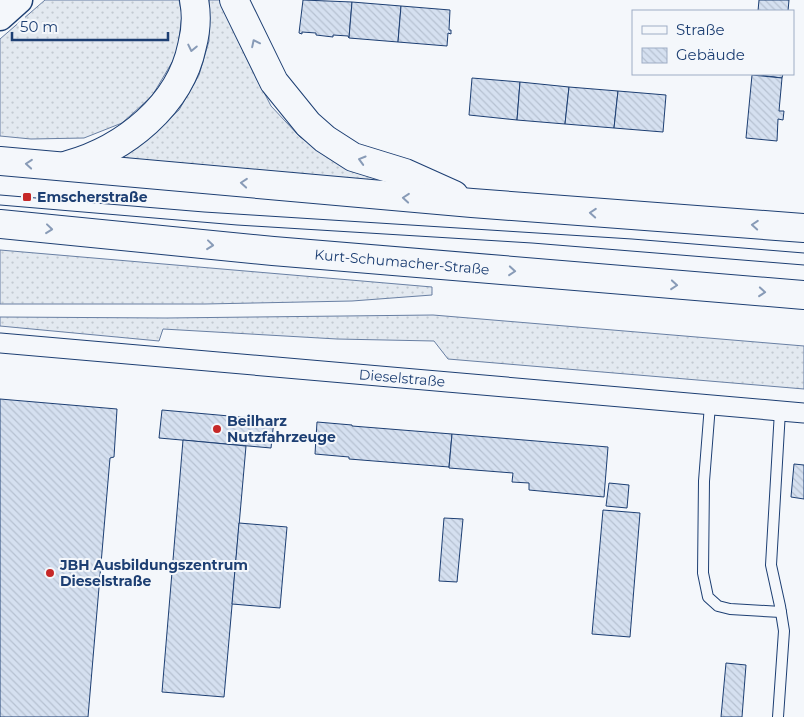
<svg xmlns="http://www.w3.org/2000/svg" width="804" height="717" font-family="Montserrat,sans-serif">
  <defs>
    <pattern id="grass-dots" width="8" height="8" patternUnits="userSpaceOnUse" patternTransform="scale(1.25)"><rect width="8" height="8" fill="#e3e9f0"/><path d="M2 2h.1M6 6h.1" fill="none" stroke="#c2c9d1" stroke-width="1.8" stroke-linecap="round"/></pattern>
    <pattern id="building-back-hatch" width="6" height="6" patternUnits="userSpaceOnUse" patternTransform="scale(1.25)"><rect width="6" height="6" fill="#d5e0f0"/><path d="M-1 5l2 2M0 0l6 6M5-1l2 2" fill="none" stroke="#b6c1d1"/></pattern>
  </defs>
  <rect width="100%" height="100%" fill="#f4f7fb"/>
  <g fill="url(#grass-dots)" stroke="#687fa3">
    <path d="M45 0H179L182 15 177 54 152 96 122 123 84 138 31 139 0 136V39Z"/>
    <path d="M209 0H220L245 55 271 106 300 137 329 157 377 177 379 180 378 182 117 160V152L150 136 179 110 199 75 209 41Z"/>
    <path d="M0 250 432 287V295L352 301 205 304H0Z"/>
    <path d="M433 315 804 346V389L448 359 434 341 337 339 163 329 159 341 0 326V317L166 318Z"/>
  </g>
  <g fill="url(#building-back-hatch)" stroke="#1d3f73">
    <path d="M303 0 352 2 349 38 348 36 333 35V37L316 35V33L302 32V34L299 33Z"/>
    <path d="M759 0H789L788 11H758Z"/>
    <path d="M352 2 401 6 398 42 349 38Z"/>
    <path d="M401 6 450 10 449 30H451V34L448 33 447 46 398 42Z"/>
    <path d="M752 74H783L782 78Z"/>
    <path d="M752 75 782 78 779 111H784L783 120 778 119 777 141 746 138Z"/>
    <path d="M472 78 520 82 517 120 469 115Z"/>
    <path d="M520 82 569 87 565 124 517 120Z"/>
    <path d="M569 87 618 91 614 128 565 124Z"/>
    <path d="M618 91 666 95 663 132 614 128Z"/>
    <path d="M0 399 117 409 114 457 110 458 88 717H0Z"/>
    <path d="M162 410 274 420 271 448 159 438Z"/>
    <path d="M317 422 352 425V426L452 434 449 467 349 459V457L315 454Z"/>
    <path d="M452 434 608 447 604 497 529 490V483L512 482 513 473 449 468Z"/>
    <path d="M183 440 246 446 224 697 162 692Z"/>
    <path d="M794 464 804 465V499L791 497Z"/>
    <path d="M609 483 629 485 627 508 606 506Z"/>
    <path d="M603 510 640 513 630 637 592 634Z"/>
    <path d="M444 518 463 519 457 582 439 581Z"/>
    <path d="M239 523 287 527 280 608 232 604Z"/>
    <path d="M726 663 746 665 742 717H721Z"/>
  </g>
  <g fill="none" stroke-linecap="round" stroke-linejoin="round">
    <defs>
      <g id="lane">
        <path d="M710 405 704 481 703 573 708 597 718 606 730 609 781 612"/>
        <path d="M778 717 784 631 780 606 771 565 780 411"/>
      </g>
      <path id="street" d="M0 343 804 413"/>
      <path id="secondary" d="M0 17 19 0"/>
      <g id="primary">
        <path d="M234 0 274 82 308 124 325 139 353 157 405 173 454 195"/>
        <path d="M0 161 472 203 804 228"/>
        <path d="M68 165C125 149 180 105 192 46 196 31 197 15 194 0"/>
        <path d="M0 224 273 251 804 295"/>
      </g>
    </defs>
    <use href="#lane" stroke="#1d3f73" stroke-width="12"/>
    <use href="#street" stroke="#1d3f73" stroke-width="21"/>
    <use href="#secondary" stroke="#1d3f73" stroke-width="29"/>
    <use href="#primary" stroke="#1d3f73" stroke-width="30"/>
    <use href="#lane" stroke="#f4f7fb" stroke-width="10"/>
    <use href="#street" stroke="#f4f7fb" stroke-width="19"/>
    <use href="#secondary" stroke="#f4f7fb" stroke-width="26"/>
    <use href="#primary" stroke="#f4f7fb" stroke-width="28"/>
    <g stroke="#1d3f73" stroke-width="1">
      <path d="M0 195 204 212 632 239 804 253"/>
      <path d="M0 205 237 225 532 243 804 265"/>
    </g>
  </g>
  <defs><path id="oneway-chevron" d="M-2-3.5L2.5 0L-2 3.5" fill="none" stroke-width="1.6" stroke-linecap="round" stroke-linejoin="round" transform="scale(1.25)"/></defs>
  <g stroke="#889bb7">
    <use href="#oneway-chevron" transform="translate(255 43) rotate(-116)"/>
    <use href="#oneway-chevron" transform="translate(192 48) rotate(102)"/>
    <use href="#oneway-chevron" transform="translate(362 160) rotate(-164)"/>
    <use href="#oneway-chevron" transform="translate(29 164) rotate(-175)"/>
    <use href="#oneway-chevron" transform="translate(244 183) rotate(-175)"/>
    <use href="#oneway-chevron" transform="translate(406 198) rotate(-175)"/>
    <use href="#oneway-chevron" transform="translate(593 213) rotate(-176)"/>
    <use href="#oneway-chevron" transform="translate(755 225) rotate(-176)"/>
    <use href="#oneway-chevron" transform="translate(49 229) rotate(6)"/>
    <use href="#oneway-chevron" transform="translate(210 245) rotate(6)"/>
    <use href="#oneway-chevron" transform="translate(512 271) rotate(5)"/>
    <use href="#oneway-chevron" transform="translate(674 285) rotate(5)"/>
    <use href="#oneway-chevron" transform="translate(762 292) rotate(5)"/>
  </g>
  <g fill="#c62828" stroke="#f4f7fb" stroke-width="2">
    <rect x="22" y="192" width="10" height="10" rx="2.5"/>
    <circle cx="217" cy="429" r="5"/>
    <circle cx="50" cy="573" r="5"/>
  </g>
  <g text-anchor="middle" stroke-width="4" stroke-linejoin="round" paint-order="stroke">
    <g font-size="14" font-weight="bold" fill="#1d3f73" stroke="#f4f7fb" text-anchor="start">
      <text x="37" y="202">Emscherstraße</text>
      <text x="227" y="426">Beilharz<tspan x="227" dy="16">Nutzfahrzeuge</tspan></text>
      <text x="60" y="570">JBH Ausbildungszentrum<tspan x="60" dy="16">Dieselstraße</tspan></text>
    </g>
    <g font-size="14" fill="#1d3f73" stroke="#f4f7fb">
      <text transform="translate(402 262) rotate(5)" y="5">Kurt-Schumacher-Straße</text>
      <text transform="translate(402 378) rotate(5)" y="5">Dieselstraße</text>
    </g>
  </g>
  <rect x="632" y="10" width="162" height="65" fill="#f4f7fb" stroke="#9eadc5"/>
  <rect x="642" y="26" width="25" height="8" fill="#f4f7fb" stroke="#9eadc5"/>
  <text x="676" y="35" font-size="15" fill="#1d3f73">Straße</text>
  <rect x="642" y="48" width="25" height="15" fill="url(#building-back-hatch)" stroke="#9eadc5"/>
  <text x="676" y="60" font-size="15" fill="#1d3f73">Gebäude</text>
  <path d="M12 32v8h156v-8" fill="none" stroke="#1d3f73" stroke-width="2.5"/>
  <text x="20" y="32" font-size="15" fill="#1d3f73" stroke="#f4f7fb" stroke-width="4" paint-order="stroke">50 m</text>
</svg>
